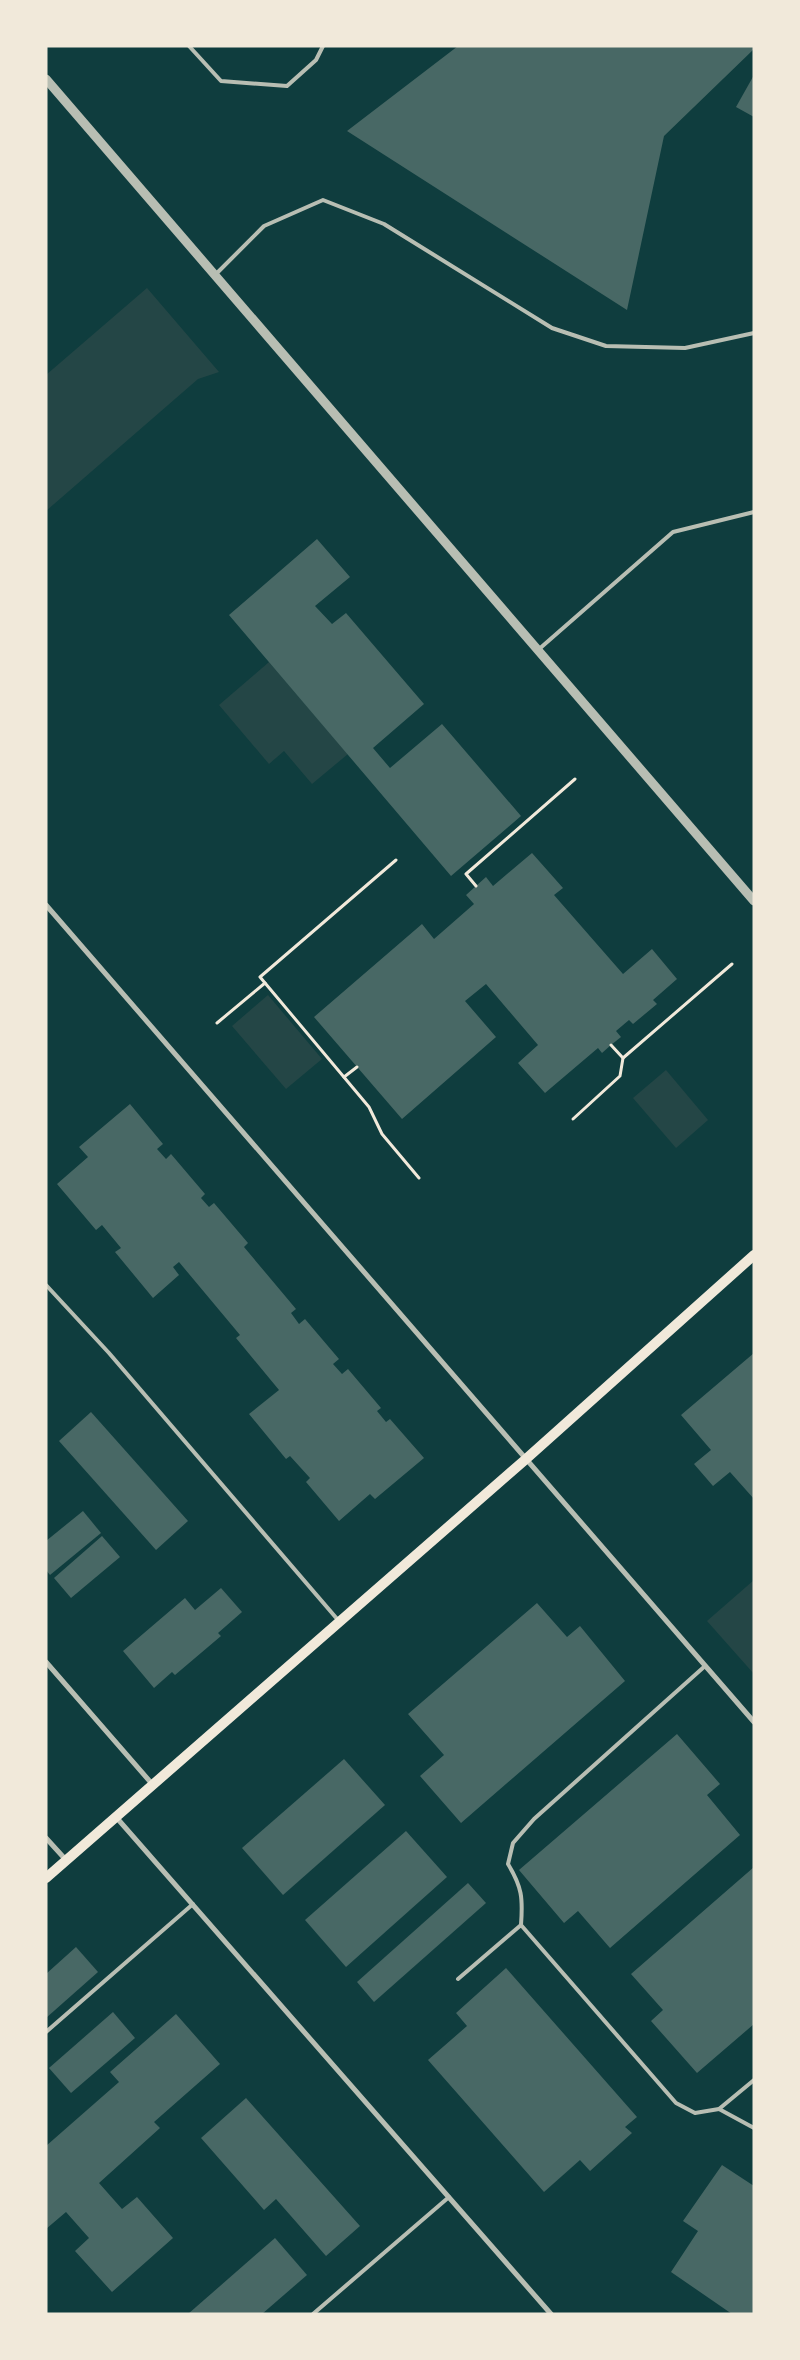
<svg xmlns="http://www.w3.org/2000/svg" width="800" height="2360" font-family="Rubik,sans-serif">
  <rect width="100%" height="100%" fill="#0f3d3e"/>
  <g fill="#244646">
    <path d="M147 288 219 372 198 379 46 511V375Z"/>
    <path d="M269 662 348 754 312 784 284 751 269 764 219 705Z"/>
    <path d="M268 995 322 1059 286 1089 232 1026Z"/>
    <path d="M666 1070 708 1120 676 1148 633 1098Z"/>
    <path d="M754 1580V1674L707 1621Z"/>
  </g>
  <g fill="#486865">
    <path d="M458 46H754V49L664 136 627 310 347 131Z"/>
    <path d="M754 75V117L736 107Z"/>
    <path d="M317 539 350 577 315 606 332 624 346 613 424 704 373 748 390 768 442 724 521 816 451 876 229 615Z"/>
    <path d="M532 853 563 888 554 895 623 974 652 949 677 979 653 1000 657 1004 633 1024 629 1020 616 1031 621 1037 611 1045 602 1053 598 1048 545 1093 518 1063 538 1045 486 984 465 1001 496 1037 402 1119 314 1017 422 924 434 939 474 904 466 895 486 877 493 886Z"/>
    <path d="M130 1104 163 1144 157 1149 166 1159 171 1154 205 1194 201 1198 209 1207 214 1203 248 1243 244 1247 296 1309 291 1313 299 1324 305 1319 339 1359 333 1364 342 1374 348 1369 381 1408 377 1411 386 1422 390 1419 424 1458 375 1499 370 1494 339 1521 306 1482 310 1478 290 1456 286 1459 249 1414 279 1390 236 1338 240 1335 179 1262 173 1267 179 1275 153 1298 115 1252 121 1248 102 1225 96 1230 57 1184 88 1157 79 1147Z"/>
    <path d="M754 1353V1499L730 1472 713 1486 694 1464 711 1450 681 1415Z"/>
    <path d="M91 1412 188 1521 156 1550 59 1441Z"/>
    <path d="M83 1511 101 1533 50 1575 46 1570V1541Z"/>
    <path d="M102 1536 120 1557 71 1598 54 1578Z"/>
    <path d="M221 1588 242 1612 218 1633 221 1636 175 1675 172 1672 154 1688 123 1651 185 1598 195 1610Z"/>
    <path d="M537 1603 567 1637 580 1626 625 1681 461 1823 420 1776 444 1755 408 1714Z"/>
    <path d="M677 1734 720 1784 707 1795 740 1835 610 1948 578 1911 564 1923 519 1870Z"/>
    <path d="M344 1759 385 1805 283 1895 242 1848Z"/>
    <path d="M406 1831 447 1877 346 1967 305 1920Z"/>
    <path d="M754 1867V2024L697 2073 651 2021 663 2010 631 1974Z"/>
    <path d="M468 1883 486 1903 374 2002 357 1982Z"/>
    <path d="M76 1947 98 1972 46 2018V1974Z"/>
    <path d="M506 1968 637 2117 625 2127 632 2133 590 2171 580 2160 544 2192 428 2060 467 2026 456 2013Z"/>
    <path d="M113 2012 135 2038 71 2093 49 2068Z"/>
    <path d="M176 2014 220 2064 154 2122 160 2128 99 2183 122 2209 137 2197 173 2238 112 2292 75 2251 89 2238 66 2212 46 2229V2146L119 2082 110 2072Z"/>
    <path d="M246 2098 360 2226 326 2256 276 2199 264 2210 201 2138Z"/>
    <path d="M722 2165 754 2186V2314H732L671 2272 698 2231 683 2221Z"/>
    <path d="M275 2238 307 2275 262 2314H188Z"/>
  </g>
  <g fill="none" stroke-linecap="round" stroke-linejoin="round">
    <g stroke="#f1e9da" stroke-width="3">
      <path d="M396 860 260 977 369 1107 382 1134 419 1178"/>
      <path d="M476 886 466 874 575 779"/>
      <path d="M217 1023 265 983"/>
      <path d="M611 1045 623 1058 732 964"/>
      <path d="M344 1077 357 1067"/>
      <path d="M573 1119 620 1076 623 1058"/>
    </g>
    <g stroke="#b8beb3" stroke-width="4">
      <path d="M189 46 221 81 287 86 316 60 323 46"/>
      <path d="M216 274 264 226 323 200 384 224 552 328 606 346 685 348 754 333"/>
      <path d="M538 650 673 532 754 512"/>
      <path d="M46 1285 109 1353 338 1620"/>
      <path d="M521 1925C523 1898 522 1887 508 1864L513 1843 534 1819 705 1666"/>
      <path d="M458 1979 521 1925 676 2103 695 2113 719 2109 754 2080"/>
      <path d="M46 2032 193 1904"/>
      <path d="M719 2109 754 2128"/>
      <path d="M313 2314 449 2197"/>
    </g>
    <g stroke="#b8beb3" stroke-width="5">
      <path d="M46 905 754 1722"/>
      <path d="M46 1662 153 1785"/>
      <path d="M116 1817 551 2314"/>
      <path d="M46 1838 66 1860"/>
    </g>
    <path stroke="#b8beb3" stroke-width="9" d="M46 79 754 901"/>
    <path stroke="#f1e9da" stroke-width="10" d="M46 1878 526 1459 754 1255"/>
  </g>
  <rect width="800" height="2360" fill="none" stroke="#f1e9da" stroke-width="95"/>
</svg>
